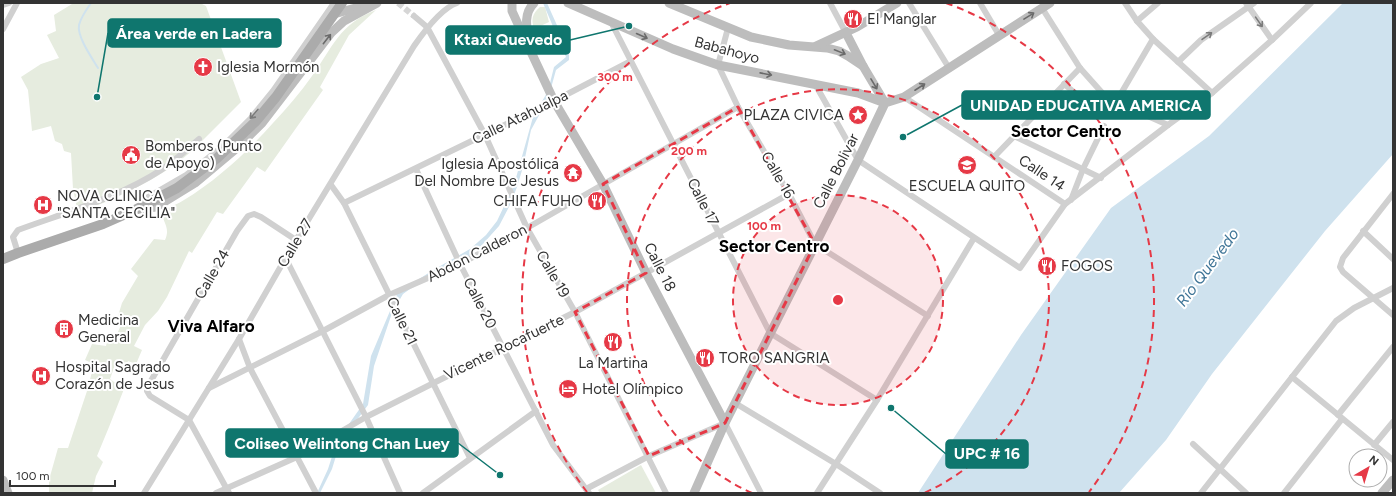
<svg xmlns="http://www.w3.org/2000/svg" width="1396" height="496" font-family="Figtree,sans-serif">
  <rect width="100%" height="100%" fill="#fff"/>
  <g fill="#e6ecdf">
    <path d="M72 3H176L184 4 185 3H200L206 6 241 102C225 118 209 134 193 150 160 179 118 198 78 213L73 189 71 153 64 151 62 144 55 141 51 126 32 131 28 90 21 77 41 64 59 58 47 35 56 31 54 15 72 4Z"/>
    <path d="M540 7H545L549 22 534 29C531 19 532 14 540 7Z"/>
    <path d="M376 10 349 35 320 87 323 90 265 172 257 167 223 214 217 212 192 253 189 251 167 297 158 311 145 325 134 346 142 350 136 364 128 361 124 370 115 365 110 379 124 389 109 427 97 456 103 462 96 476 92 493H49V480L58 448H68L87 391 94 364 85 360 92 344 106 346 108 337 115 339 123 320 118 316 122 303 138 276 131 269 154 239 165 240C172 225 158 220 165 210 171 206 178 204 184 200 217 180 247 152 273 123 287 108 300 93 312 76 333 47 339 24 376 10Z"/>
    <path d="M641 465 656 493H600L598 490Z"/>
  </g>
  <g fill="#cfe2ee">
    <path d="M543 3H547L569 52V60L556 70 548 99 531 130 523 167 517 187 510 205 499 226 482 245 464 260 410 289 403 294 392 313 374 366 368 405 340 443 332 469 320 493H317L328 469 337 441 363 404 371 356 398 292 435 269 470 249 486 235 497 221 514 185 533 117 548 91 554 67 566 57Z"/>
    <path d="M1343 3H1393V154L1325 231 1212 374 1166 440 1119 493H918L1021 335 1111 208 1209 136Z"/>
  </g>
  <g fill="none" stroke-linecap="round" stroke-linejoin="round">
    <path stroke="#cfe2ee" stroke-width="2" d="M91 3C86 10 81 17 79 25 77 37 92 58 98 68"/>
    <path stroke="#d6d6d6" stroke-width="6" stroke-dasharray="6 3" stroke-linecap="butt" d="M398 3 414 16"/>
    <g stroke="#d0d0d0" stroke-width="6">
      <path d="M830 3 846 33"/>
      <path d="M909 3 949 68"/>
      <path d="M980 3 999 35"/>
      <path d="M1125 3 1137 21 1153 39 1212 93"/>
      <path d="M1246 3 1272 40"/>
      <path d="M3 5 9 3"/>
      <path d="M1042 8 1080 68 1105 96 1116 102"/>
      <path d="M414 16 427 27 485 135 527 228 575 312 666 493"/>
      <path d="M1137 21 1158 3"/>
      <path d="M611 22 770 333 877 400"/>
      <path d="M728 28 718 65 738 107 789 194 815 244 928 316"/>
      <path d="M3 29 17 3"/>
      <path d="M1153 39 1116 102 1168 125"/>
      <path d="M1178 62 1201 40 1254 3"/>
      <path d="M815 84 858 160 1020 268 1065 204 1168 125 1212 93 1272 40 1311 3"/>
      <path d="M1064 84 1096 110 1105 96"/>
      <path d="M904 97 1065 204"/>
      <path d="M1014 136 1101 178"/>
      <path d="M994 157 1080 68"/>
      <path d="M416 169 460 264 553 445 589 493"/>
      <path d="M331 185 344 203 470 458"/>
      <path d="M1393 194 1343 258 1340 267 1343 272 1393 315"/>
      <path d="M1071 200 1083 169 1104 126"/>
      <path d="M344 203 554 101 631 61"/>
      <path d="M141 204 148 197 186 175 222 147 251 118 273 91 334 3"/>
      <path d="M1363 231 1393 259"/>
      <path d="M18 253 13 237 18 230C64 213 120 197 161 170 175 161 187 149 199 139"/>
      <path d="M286 259 366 417 400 493"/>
      <path d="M239 339 250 368 316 493"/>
      <path d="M1292 377 1393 460"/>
      <path d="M209 388 323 331 389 295 460 264 527 228 738 107"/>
      <path d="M735 403 836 464 880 493"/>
      <path d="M1338 415 1393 347"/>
      <path d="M1193 444 1246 493"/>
      <path d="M1374 445 1393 422"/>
      <path d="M586 489 649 456 725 423 761 493"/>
      <path d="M144 493 239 339 296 240 414 46C423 33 442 8 457 3"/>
      <path d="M216 493 297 457 366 417 575 312 789 194"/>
      <path d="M229 493 189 420 150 396 147 391 148 386 237 231 248 216 254 214 261 217 296 240"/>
      <path d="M423 493 536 411"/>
      <path d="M817 493 877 400 974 238"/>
      <path d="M1201 493 1336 321 1354 308 1393 288"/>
      <path d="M1284 493 1342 419"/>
    </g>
    <g stroke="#bdbdbd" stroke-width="9">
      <path d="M512 3V11L517 22 554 101 603 184 646 273 725 423"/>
      <path d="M568 3 673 49 718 65 858 93 885 103"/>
      <path d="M669 3 751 37 789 45 827 48 839 51 848 56 863 66"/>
      <path d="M334 14 366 5"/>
      <path d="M846 33 863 66 885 103"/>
      <path d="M529 39C526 26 524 13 534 3"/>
      <path d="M816 46 857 27 897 3"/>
      <path d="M140 209 156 207 195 183 238 147 262 123 331 33 344 21 377 3"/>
      <path d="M3 480 8 493"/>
      <path d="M694 493 725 423 858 160 885 103 904 97 1050 3"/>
      <path d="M1382 493 1393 480"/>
    </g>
    <path stroke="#ababab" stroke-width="10" d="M3 259 18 253 103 224 135 210 177 188 216 159 256 121 276 97 342 3"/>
  </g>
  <defs><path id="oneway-shaft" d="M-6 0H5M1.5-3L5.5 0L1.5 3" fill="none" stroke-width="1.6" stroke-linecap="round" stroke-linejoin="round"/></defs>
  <g stroke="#6a6a6a">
    <use href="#oneway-shaft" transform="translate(1029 16) rotate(-32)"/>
    <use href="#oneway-shaft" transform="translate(642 36) rotate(24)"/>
    <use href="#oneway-shaft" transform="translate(327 39) rotate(-52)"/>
    <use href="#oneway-shaft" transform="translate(840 52) rotate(22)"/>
    <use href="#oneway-shaft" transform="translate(766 74) rotate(11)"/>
    <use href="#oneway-shaft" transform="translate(874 84) rotate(59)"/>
    <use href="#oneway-shaft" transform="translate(920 87) rotate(-33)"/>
  </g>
  <g stroke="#7a7a7a">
    <use href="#oneway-shaft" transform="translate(1259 22) rotate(55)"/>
    <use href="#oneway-shaft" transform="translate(1207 36) rotate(-35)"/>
    <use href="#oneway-shaft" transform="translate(254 114) rotate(131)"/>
  </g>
  <path fill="none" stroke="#e63946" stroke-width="3" stroke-dasharray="8 5" stroke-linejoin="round" d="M738 107 815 244 725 423 649 456 575 312 646 273 603 184Z"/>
  <circle cx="838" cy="300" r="105" fill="#e63946" fill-opacity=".12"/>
  <g fill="none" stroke="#e63946" stroke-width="2" stroke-dasharray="7 5">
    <circle cx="838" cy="300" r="105"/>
    <path d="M752 493A211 211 0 1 1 924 493"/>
    <path d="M587 492A316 316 0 0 1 730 3M946 3A316 316 0 0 1 1089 492"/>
  </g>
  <defs>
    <symbol id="restaurant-disc" viewBox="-11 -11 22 22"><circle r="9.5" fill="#e63946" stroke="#fff"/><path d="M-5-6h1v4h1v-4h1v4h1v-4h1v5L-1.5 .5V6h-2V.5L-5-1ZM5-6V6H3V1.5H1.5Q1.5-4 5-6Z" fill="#fff"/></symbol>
    <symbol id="church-disc" viewBox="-11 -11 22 22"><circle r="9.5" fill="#e63946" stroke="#fff"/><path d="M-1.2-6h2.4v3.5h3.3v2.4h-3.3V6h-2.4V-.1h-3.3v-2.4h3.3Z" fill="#fff"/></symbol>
    <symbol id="sight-disc" viewBox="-11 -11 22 22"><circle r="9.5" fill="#e63946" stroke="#fff"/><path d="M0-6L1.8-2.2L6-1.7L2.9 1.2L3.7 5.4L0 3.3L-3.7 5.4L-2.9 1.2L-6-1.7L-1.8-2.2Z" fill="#fff"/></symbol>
    <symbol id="civic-disc" viewBox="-11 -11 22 22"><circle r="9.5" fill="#e63946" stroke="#fff"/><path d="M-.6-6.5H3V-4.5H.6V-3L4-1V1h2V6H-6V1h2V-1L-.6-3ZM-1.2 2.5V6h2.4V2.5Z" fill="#fff"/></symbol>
    <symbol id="school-disc" viewBox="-11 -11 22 22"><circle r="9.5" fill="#e63946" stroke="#fff"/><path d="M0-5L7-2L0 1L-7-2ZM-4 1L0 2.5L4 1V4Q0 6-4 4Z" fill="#fff"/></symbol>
    <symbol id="temple-disc" viewBox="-11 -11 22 22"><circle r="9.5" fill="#e63946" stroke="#fff"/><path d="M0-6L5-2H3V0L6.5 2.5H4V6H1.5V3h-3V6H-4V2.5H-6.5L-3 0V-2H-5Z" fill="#fff"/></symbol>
    <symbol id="hospital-disc" viewBox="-11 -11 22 22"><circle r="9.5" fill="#e63946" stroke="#fff"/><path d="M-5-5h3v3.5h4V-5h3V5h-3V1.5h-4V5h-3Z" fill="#fff"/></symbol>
    <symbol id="building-disc" viewBox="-11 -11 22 22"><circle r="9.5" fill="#e63946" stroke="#fff"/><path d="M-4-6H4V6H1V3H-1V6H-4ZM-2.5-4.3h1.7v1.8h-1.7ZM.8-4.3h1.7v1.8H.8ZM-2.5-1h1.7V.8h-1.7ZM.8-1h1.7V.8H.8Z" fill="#fff"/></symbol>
    <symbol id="hotel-disc" viewBox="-11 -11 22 22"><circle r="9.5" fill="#e63946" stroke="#fff"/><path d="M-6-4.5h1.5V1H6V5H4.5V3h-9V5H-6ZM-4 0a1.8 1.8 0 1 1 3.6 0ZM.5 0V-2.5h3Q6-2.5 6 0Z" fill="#fff"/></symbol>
  </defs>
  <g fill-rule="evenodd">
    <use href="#restaurant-disc" x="842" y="8" width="22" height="22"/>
    <use href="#church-disc" x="192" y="56" width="22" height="22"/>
    <use href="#sight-disc" x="847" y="104" width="22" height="22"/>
    <use href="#civic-disc" x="120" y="144" width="22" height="22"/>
    <use href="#school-disc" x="956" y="154" width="22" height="22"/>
    <use href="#temple-disc" x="562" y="162" width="22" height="22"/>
    <use href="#restaurant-disc" x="586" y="190" width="22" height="22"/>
    <use href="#hospital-disc" x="32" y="194" width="22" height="22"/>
    <use href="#restaurant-disc" x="1036" y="255" width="22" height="22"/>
    <use href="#building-disc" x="53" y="318" width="22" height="22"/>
    <use href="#restaurant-disc" x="602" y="331" width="22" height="22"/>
    <use href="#restaurant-disc" x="694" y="347" width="22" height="22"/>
    <use href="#hospital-disc" x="30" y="365" width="22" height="22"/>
    <use href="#hotel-disc" x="557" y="378" width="22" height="22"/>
  </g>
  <g text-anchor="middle" stroke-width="4" stroke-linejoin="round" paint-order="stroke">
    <g font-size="15" fill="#333" stroke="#fff" text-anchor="start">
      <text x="867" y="24">El Manglar</text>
      <text x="217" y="72">Iglesia Mormón</text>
      <text x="844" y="120" text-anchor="end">PLAZA CIVICA</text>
      <text x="145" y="151">Bomberos (Punto<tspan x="145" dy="17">de Apoyo)</tspan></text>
      <text x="559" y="169" text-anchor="end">Iglesia Apostólica<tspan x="559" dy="17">Del Nombre De Jesus</tspan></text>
      <text x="967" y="191" text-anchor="middle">ESCUELA QUITO</text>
      <text x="57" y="201">NOVA CLINICA<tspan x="57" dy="17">"SANTA CECILIA"</tspan></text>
      <text x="583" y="206" text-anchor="end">CHIFA FUHO</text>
      <text x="1061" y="271">FOGOS</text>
      <text x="78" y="325">Medicina<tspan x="78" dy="17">General</tspan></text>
      <text x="719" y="363">TORO SANGRIA</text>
      <text x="613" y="368" text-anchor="middle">La Martina</text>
      <text x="55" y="372">Hospital Sagrado<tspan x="55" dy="17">Corazón de Jesus</tspan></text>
      <text x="582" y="394">Hotel Olímpico</text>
    </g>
    <g font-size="15" fill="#333" stroke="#fff">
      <text transform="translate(727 50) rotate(15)" y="5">Babahoyo</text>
      <text transform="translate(520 117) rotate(-26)" y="5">Calle Atahualpa</text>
      <text transform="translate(836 171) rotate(-63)" y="5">Calle Bolivar</text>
      <text transform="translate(1042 173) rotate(34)" y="5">Calle 14</text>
      <text transform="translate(778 175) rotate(60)" y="5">Calle 16</text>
      <text transform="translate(703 202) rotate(63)" y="5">Calle 17</text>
      <text transform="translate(295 243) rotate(-59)" y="5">Calle 27</text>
      <text transform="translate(477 253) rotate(-27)" y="5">Abdon Calderon</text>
      <text transform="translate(660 267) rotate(63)" y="5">Calle 18</text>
      <text transform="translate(212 274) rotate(-60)" y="5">Calle 24</text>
      <text transform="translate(553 274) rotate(60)" y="5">Calle 19</text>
      <text transform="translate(480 303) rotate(63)" y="5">Calle 20</text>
      <text transform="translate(402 321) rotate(64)" y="5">Calle 21</text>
      <text transform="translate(504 347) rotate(-26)" y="5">Vicente Rocafuerte</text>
    </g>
    <g font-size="16" font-style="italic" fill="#3f7597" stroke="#fff">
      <text transform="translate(1207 267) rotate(-53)" y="6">Río Quevedo</text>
    </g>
    <g font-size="17" font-weight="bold" fill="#000" stroke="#fff">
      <text x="1066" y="137">Sector Centro</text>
      <text x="774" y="252">Sector Centro</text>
      <text x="211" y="332">Viva Alfaro</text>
    </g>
  </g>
  <circle cx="838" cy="300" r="6" fill="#e63946" stroke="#fff" stroke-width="2"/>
  <g font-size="12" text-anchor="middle" font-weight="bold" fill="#e63946" stroke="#fff" stroke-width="4" stroke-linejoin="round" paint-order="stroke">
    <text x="615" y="81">300 m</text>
    <text x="689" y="155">200 m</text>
    <text x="764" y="230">100 m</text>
  </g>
  <path fill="none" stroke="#0f766e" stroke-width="1.5" d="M97 97L108 33M629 26L570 40M903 137L962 105M500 475L458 443M891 408L946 454"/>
  <g fill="#0f766e" stroke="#fff" stroke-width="1.5">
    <circle cx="97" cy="97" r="4"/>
    <circle cx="629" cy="26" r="4"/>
    <circle cx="903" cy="137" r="4"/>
    <circle cx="500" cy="475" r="4"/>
    <circle cx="891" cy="408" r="4"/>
  </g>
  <g fill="#0f766e" stroke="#0f766e" stroke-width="1.5">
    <rect x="108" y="19" width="173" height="28" rx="4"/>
    <rect x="446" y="26" width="124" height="28" rx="4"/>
    <rect x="962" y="91" width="248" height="28" rx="4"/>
    <rect x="226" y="429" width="232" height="28" rx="4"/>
    <rect x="946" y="440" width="82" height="28" rx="4"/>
  </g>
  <g font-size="16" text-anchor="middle" font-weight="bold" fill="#fff">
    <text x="194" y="39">Área verde en Ladera</text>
    <text x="508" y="45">Ktaxi Quevedo</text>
    <text x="1086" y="111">UNIDAD EDUCATIVA AMERICA</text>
    <text x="342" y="449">Coliseo Welintong Chan Luey</text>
    <text x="987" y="459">UPC # 16</text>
  </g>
  <rect width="1396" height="496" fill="none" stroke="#333333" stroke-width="8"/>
  <g transform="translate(1368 468) rotate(38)"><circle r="19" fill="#ffffff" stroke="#adadad"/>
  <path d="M0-3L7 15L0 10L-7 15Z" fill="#e63946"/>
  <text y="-6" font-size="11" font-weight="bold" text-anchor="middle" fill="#333333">N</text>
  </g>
  <path d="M10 480v6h105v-6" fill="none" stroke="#333333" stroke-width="2"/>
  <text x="16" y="480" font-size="12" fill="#333333" stroke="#ffffff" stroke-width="3" paint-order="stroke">100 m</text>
</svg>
